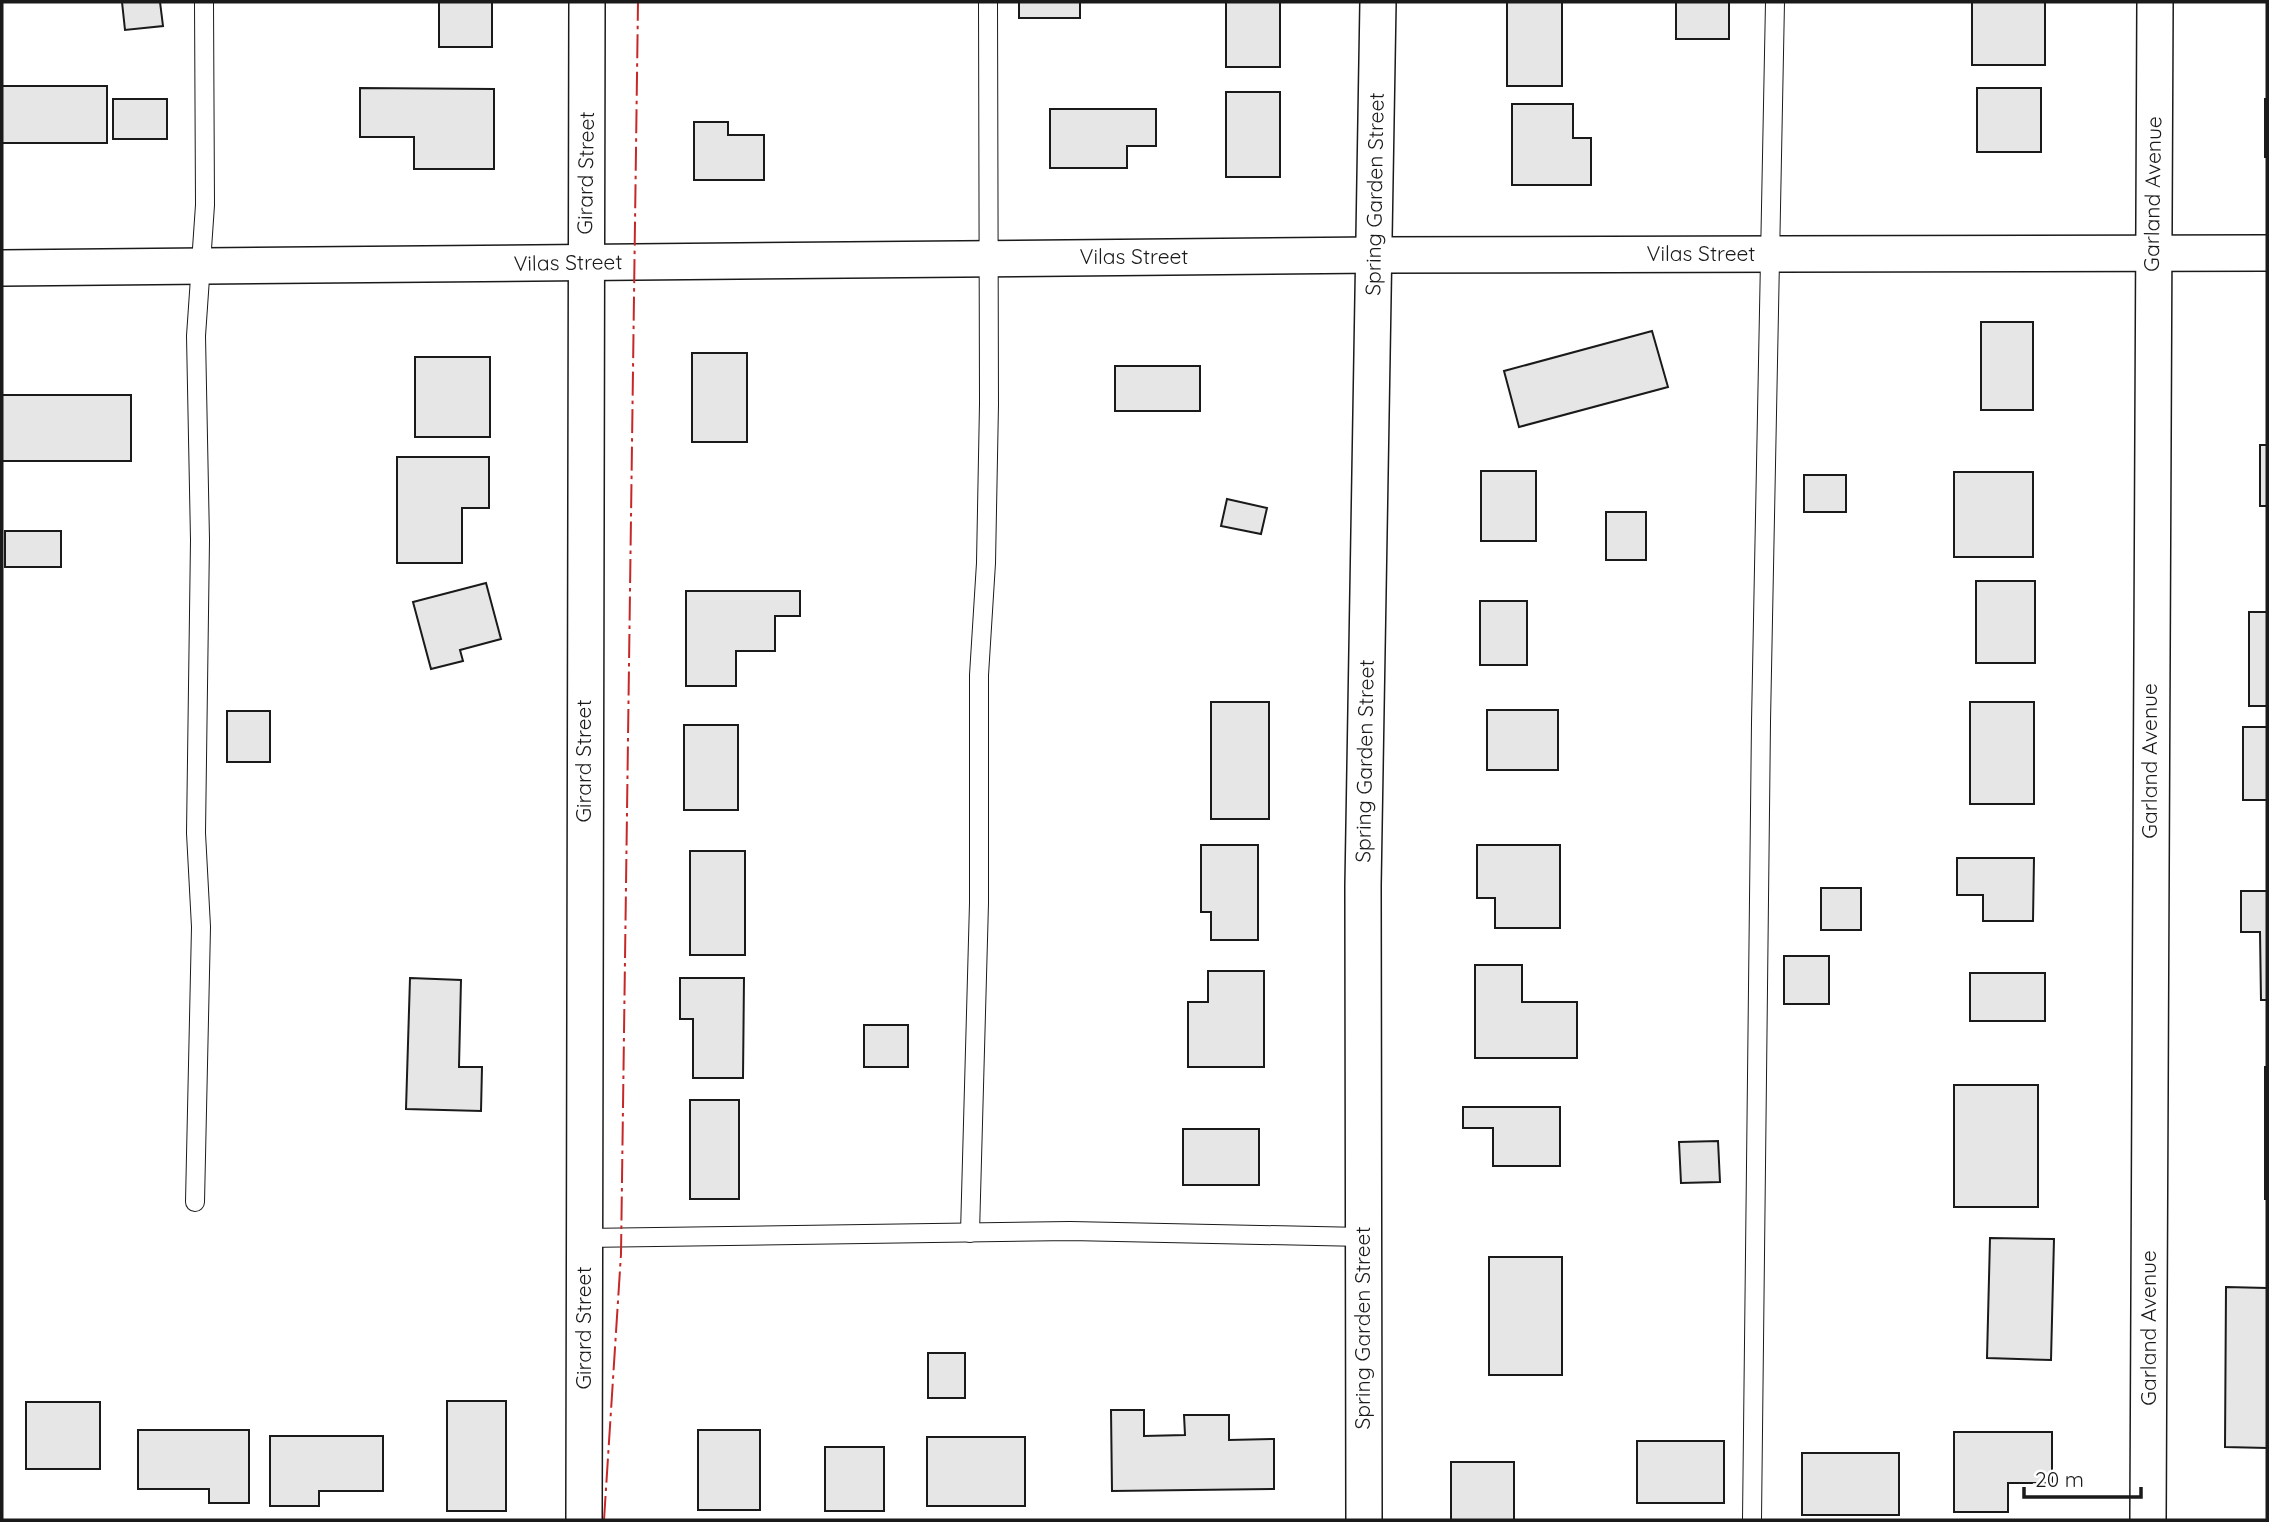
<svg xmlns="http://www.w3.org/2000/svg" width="2269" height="1522" font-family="Quicksand,sans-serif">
  <rect width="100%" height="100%" fill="#fff"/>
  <g fill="#e6e6e6" stroke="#1a1a1a" stroke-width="2">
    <path d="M122 2H160L163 26 125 30Z"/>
    <rect x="439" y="2" width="53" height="45"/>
    <rect x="1019" y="2" width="61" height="16"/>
    <rect x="1226" y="2" width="54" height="65"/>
    <rect x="1507" y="2" width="55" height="84"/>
    <rect x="1676" y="2" width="53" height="37"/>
    <rect x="1972" y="2" width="73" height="63"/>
    <rect x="2" y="86" width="105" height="57"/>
    <path d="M360 88 494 89V169H414V137H360Z"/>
    <rect x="1977" y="88" width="64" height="64"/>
    <rect x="1226" y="92" width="54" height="85"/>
    <rect x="113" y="99" width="54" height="40"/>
    <rect x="2265" y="99" width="2" height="58"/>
    <path d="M1512 104H1573V138H1591V185H1512Z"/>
    <path d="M1050 109H1156V146H1127V168H1050Z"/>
    <path d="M694 122H728V135H764V180H694Z"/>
    <rect x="1981" y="322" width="52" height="88"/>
    <path d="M1652 331 1668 387 1519 427 1504 371Z"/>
    <rect x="692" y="353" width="55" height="89"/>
    <rect x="415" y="357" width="75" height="80"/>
    <rect x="1115" y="366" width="85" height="45"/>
    <rect x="2" y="395" width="129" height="66"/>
    <rect x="2260" y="445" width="7" height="61"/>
    <path d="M397 457H489V508H462V563H397Z"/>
    <rect x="1481" y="471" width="55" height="70"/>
    <rect x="1954" y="472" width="79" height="85"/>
    <rect x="1804" y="475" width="42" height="37"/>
    <path d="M1227 499 1267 508 1261 534 1221 526Z"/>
    <rect x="1606" y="512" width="40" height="48"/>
    <rect x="5" y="531" width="56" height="36"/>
    <rect x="1976" y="581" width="59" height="82"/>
    <path d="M486 583 501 639 460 650 463 661 431 669 413 602Z"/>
    <path d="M686 591H800V616H775V651H736V686H686Z"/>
    <rect x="1480" y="601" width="47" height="64"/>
    <rect x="2249" y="612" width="18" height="94"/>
    <rect x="1211" y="702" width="58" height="117"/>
    <rect x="1970" y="702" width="64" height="102"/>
    <rect x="1487" y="710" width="71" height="60"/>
    <rect x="227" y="711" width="43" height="51"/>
    <rect x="684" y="725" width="54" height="85"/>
    <rect x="2243" y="727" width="24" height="73"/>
    <path d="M1201 845H1258V940H1211V912H1201Z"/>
    <path d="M1477 845H1560V928H1495V898H1477Z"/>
    <rect x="690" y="851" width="55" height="104"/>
    <path d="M1957 858H2034L2033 921H1983V895H1957Z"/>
    <rect x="1821" y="888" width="40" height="42"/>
    <path d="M2241 891H2267V1000H2261L2260 932H2241Z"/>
    <rect x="1784" y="956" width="45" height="48"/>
    <path d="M1475 965H1522V1002H1577V1058H1475Z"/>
    <path d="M1208 971H1264V1067H1188V1002H1208Z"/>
    <rect x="1970" y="973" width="75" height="48"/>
    <path d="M410 978 461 980 459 1067H482L481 1111 406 1109Z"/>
    <path d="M680 978H744L743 1078H693V1019H680Z"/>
    <rect x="864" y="1025" width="44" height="42"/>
    <rect x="2265" y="1067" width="2" height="132"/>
    <rect x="1954" y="1085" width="84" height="122"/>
    <rect x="690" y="1100" width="49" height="99"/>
    <path d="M1463 1107H1560V1166H1493V1128H1463Z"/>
    <rect x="1183" y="1129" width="76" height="56"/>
    <path d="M1718 1141 1720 1182 1681 1183 1679 1142Z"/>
    <path d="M1990 1238 2054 1239 2051 1360 1987 1358Z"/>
    <rect x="1489" y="1257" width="73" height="118"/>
    <path d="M2226 1287 2267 1288V1448L2225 1447Z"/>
    <rect x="928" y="1353" width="37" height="45"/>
    <rect x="447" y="1401" width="59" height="110"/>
    <rect x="26" y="1402" width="74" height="67"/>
    <path d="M1111 1410H1144V1436L1185 1435 1184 1415H1229V1440L1274 1439V1489L1112 1491Z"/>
    <path d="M138 1430H249V1503H209V1489H138Z"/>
    <rect x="698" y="1430" width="62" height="80"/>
    <path d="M1954 1432H2052V1483H2008V1512H1954Z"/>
    <path d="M270 1436H383V1491H319V1506H270Z"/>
    <rect x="927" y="1437" width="98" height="69"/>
    <rect x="1637" y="1441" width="87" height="62"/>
    <rect x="825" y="1447" width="59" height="64"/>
    <rect x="1802" y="1453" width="97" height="62"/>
    <rect x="1451" y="1462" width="63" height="58"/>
  </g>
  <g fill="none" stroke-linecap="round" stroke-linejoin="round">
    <defs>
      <g id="service">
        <path d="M195 1202 201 927 196 833 200 540 196 336 205 205 204 2"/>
        <path d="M970 1233 979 903V675L986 563 989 404 988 2"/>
        <path d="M584 1238 1070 1231 1363 1237"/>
        <path d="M1752 1520 1761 722 1775 2"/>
      </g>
      <g id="minor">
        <path d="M2 268 1375 255 2267 253"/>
        <path d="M584 1520 587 2"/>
        <path d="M1364 1520 1363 886 1378 2"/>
        <path d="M2148 1520 2155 2"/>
      </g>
    </defs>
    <use href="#service" stroke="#1a1a1a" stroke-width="20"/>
    <use href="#minor" stroke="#1a1a1a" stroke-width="38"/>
    <use href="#service" stroke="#fff" stroke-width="18"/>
    <use href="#minor" stroke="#fff" stroke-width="35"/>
    <path stroke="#c62828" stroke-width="2" stroke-dasharray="24 5 3.5 5" stroke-linecap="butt" d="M604 1520 621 1254 638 2"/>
  </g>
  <g text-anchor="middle" stroke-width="5" stroke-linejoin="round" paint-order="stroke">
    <g font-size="21" fill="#1a1a1a" stroke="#fff">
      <text transform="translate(586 173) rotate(-89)" y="7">Girard Street</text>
      <text transform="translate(1375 194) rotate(-89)" y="7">Spring Garden Street</text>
      <text transform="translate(2153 194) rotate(-89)" y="7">Garland Avenue</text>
      <text x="1701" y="261">Vilas Street</text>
      <text x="1134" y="264">Vilas Street</text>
      <text transform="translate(568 263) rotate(-1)" y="7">Vilas Street</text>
      <text transform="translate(584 761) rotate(-90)" y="7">Girard Street</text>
      <text transform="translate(1365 761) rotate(-89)" y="7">Spring Garden Street</text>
      <text transform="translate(2150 761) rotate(-90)" y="7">Garland Avenue</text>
      <text transform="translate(584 1328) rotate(-90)" y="7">Girard Street</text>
      <text transform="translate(1363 1328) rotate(-90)" y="7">Spring Garden Street</text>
      <text transform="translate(2149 1328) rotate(-90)" y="7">Garland Avenue</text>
    </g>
  </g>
  <rect width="2269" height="1522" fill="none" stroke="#1a1a1a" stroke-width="7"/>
  <path d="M2024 1487v10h117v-10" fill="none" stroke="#1a1a1a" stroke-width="3.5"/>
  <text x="2035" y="1487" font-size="21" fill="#1a1a1a" stroke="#ffffff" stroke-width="5" paint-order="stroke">20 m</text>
</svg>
